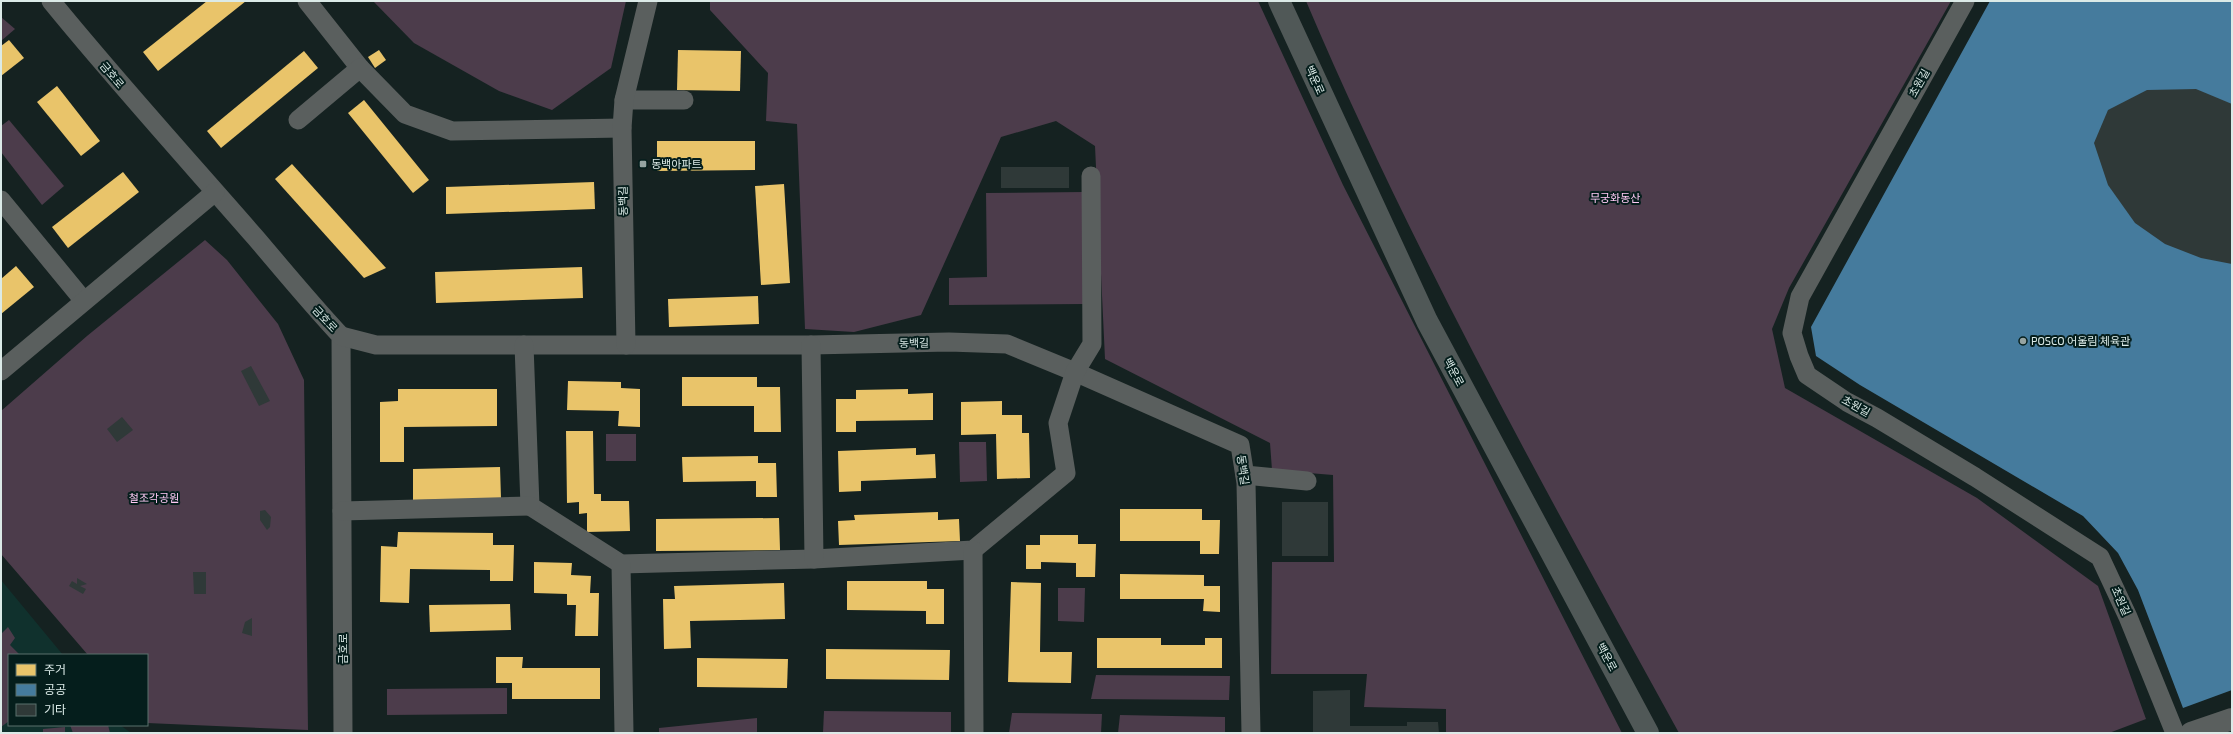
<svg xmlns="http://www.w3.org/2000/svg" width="2233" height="734" font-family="'Exo 2','Noto Sans KR',sans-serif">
  <rect width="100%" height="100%" fill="#152221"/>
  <path fill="#10312d" d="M1 580 63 655H9V725H120L131 733H1Z"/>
  <g fill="#4c3c4b">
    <path d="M373 1H626L611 68 552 110 499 91 414 43Z"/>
    <path d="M710 1H1258L1343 185 1622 733H1446V709L1364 707 1367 674H1271L1272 562H1334L1333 475 1272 470 1270 443 1105 359 1095 146 1056 121 1001 137 921 315 854 332 805 329 797 124 766 121 768 73 710 10Z"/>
    <path d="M1306 1H1951L1789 288 1772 329 1785 388 1977 498 2098 586 2146 719 2109 733H1679C1547 493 1413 253 1306 1Z"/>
    <path d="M1 17 15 29 1 41Z"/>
    <path d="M9 120 64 186 42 205 1 152V126Z"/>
    <path d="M1084 192V304L949 305V278L987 277 986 193Z"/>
    <path d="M205 240 227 260 278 324 304 380 308 730 147 723V655H88L1 554V411L87 336Z"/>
    <rect x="606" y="434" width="30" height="27"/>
    <path d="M959 442H986L987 481 960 482Z"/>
    <path d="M1058 588H1085L1084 622 1058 621Z"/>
    <path d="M8 627 15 638 10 645 19 654 9 655V721L1 727V634Z"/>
    <path d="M1096 675 1230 676 1229 700 1091 699Z"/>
    <path d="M507 688V714L387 715V689Z"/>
    <path d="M824 711 951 712V733H823Z"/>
    <path d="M1012 713 1102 714 1101 733H1009Z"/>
    <path d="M1120 715 1225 717V733H1118Z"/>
    <path d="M757 718V733H659V728Z"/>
    <path d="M70 725H108L110 733H73Z"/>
    <path d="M65 727V733H43V729Z"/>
  </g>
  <g fill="#e9c46a">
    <path d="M207 1H246L158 71 143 52Z"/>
    <path d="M9 40 24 58 1 76V46Z"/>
    <path d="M379 50 386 60 375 68 368 57Z"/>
    <path d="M678 50 741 51 740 91 677 90Z"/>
    <path d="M304 51 318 68 221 148 207 131Z"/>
    <path d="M57 86 100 141 81 156 37 102Z"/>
    <path d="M364 100 429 180 413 193 348 113Z"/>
    <path d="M657 141H755V170L657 171Z"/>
    <path d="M292 164 386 268 364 278 275 179Z"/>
    <path d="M123 172 139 192 68 248 52 227Z"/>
    <path d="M594 182 595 209 446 214V187Z"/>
    <path d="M784 184 790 283 761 285 755 186Z"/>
    <path d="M16 266 34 287 1 314V279Z"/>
    <path d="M582 267 583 298 436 303 435 272Z"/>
    <path d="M758 296 759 324 669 327 668 299Z"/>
    <path d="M682 377H757V387H780L781 432H754V406H682Z"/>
    <path d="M568 381 621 382V388L640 389V427L618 426 619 411 567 410Z"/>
    <path d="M398 389H497V426L404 427V462H380V402L398 401Z"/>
    <path d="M908 389V394L933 393V420L856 421V432H836V399H856V390Z"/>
    <path d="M1002 401V415H1022V433H1029L1030 478 997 479 996 434 961 435V402Z"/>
    <path d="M566 431H593L594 494H601V501H629L630 531 587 532V513L579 514V502L567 503Z"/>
    <path d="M916 448V455L935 454 936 478 861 481V491L839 492 838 451Z"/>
    <path d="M758 456V463H776L777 497H756V481L683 482 682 457Z"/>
    <path d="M500 467 501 499 413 500V469Z"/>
    <path d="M1120 509H1202V520H1220L1219 554H1200V541H1120Z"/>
    <path d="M938 512V520L959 519 960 541 839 545 838 521 855 520 854 515Z"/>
    <path d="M779 518 780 550 656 551V519Z"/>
    <path d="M398 532 493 533V545H514L513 581H490V570L410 569 409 603 380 602 381 546 397 547Z"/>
    <path d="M1040 535H1078V544H1096L1095 577H1076V563L1041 562V569H1026V545H1040Z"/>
    <path d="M534 562 572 563 571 575 591 576 590 593H599L598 636H575L576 605H567V594L534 593Z"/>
    <path d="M1120 574 1204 575V586H1220V612L1203 611 1204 599H1120Z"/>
    <path d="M847 581H927V589H944V624H926V611L847 610Z"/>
    <path d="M1011 582 1041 583 1040 652H1072L1071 683 1008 682Z"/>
    <path d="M784 583 785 619 690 621 691 648 664 649 663 599H675L674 586Z"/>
    <path d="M510 604 511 630 430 632 429 605Z"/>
    <path d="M1097 638H1161V645H1205V638H1222V668H1097Z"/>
    <path d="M826 649 950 650 949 680 826 679Z"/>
    <path d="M496 657H523L522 668H600V699H512V683H496Z"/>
    <path d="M697 658 788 659 787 688 697 687Z"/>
  </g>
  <path fill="#457b9d" d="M1990 1H2232V690L2183 708 2138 590 2118 553 2083 516 1860 385 1816 356 1811 327Z"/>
  <g fill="#2f3938">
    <path d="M2196 89 2232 104V264L2201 258 2165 244 2135 223 2108 185 2094 143 2108 110 2147 90Z"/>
    <rect x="1001" y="167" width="68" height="21"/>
    <path d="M251 366 270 401 259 406 241 371Z"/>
    <path d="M122 417 133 430 117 442 107 429Z"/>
    <rect x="1282" y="502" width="46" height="54"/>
    <path d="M265 510 271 517 270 527 267 530 260 520V511Z"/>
    <path d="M193 572H206V594H194Z"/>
    <path d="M77 578 87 584 80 586 86 589 83 594 69 586 72 581 77 584Z"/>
    <path d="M252 618V636L242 633 245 622Z"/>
    <path d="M1350 690V726H1407V722H1438L1439 733H1313V691Z"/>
  </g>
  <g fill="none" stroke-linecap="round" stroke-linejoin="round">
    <g stroke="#5a5f5e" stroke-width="19">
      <path d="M51 1C117 82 187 159 255 237 284 271 311 304 341 336L343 733"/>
      <path d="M307 1 360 68"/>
      <path d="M1965 1 1800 297 1792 333 1799 356 1807 375 1847 402 1877 418 1975 477 2100 557 2128 617 2175 733"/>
      <path d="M624 100H684"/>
      <path d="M298 120 360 68 405 114 452 131 622 128"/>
      <path d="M1 200 84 301"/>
      <path d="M341 336 376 345H811L949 342 1007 344 1075 372 1240 445 1246 483 1251 733"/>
      <path d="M524 345 530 506 621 564 814 559 973 550 1066 473 1058 423 1075 372 1092 344 1091 176"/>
      <path d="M626 345 622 128 624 100 648 1"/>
      <path d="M811 345 814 559"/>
      <path d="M1 371 215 192"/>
      <path d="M1245 475 1307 481"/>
      <path d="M342 511 530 506"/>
      <path d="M973 550 974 733"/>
      <path d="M621 564 624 733"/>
    </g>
    <path stroke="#5a5f5e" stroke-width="22" d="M2191 733 2232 719"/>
    <path stroke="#505857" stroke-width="22" d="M1279 1 1427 321 1648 733"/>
  </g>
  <g fill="#96a4a2" stroke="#051e1c" stroke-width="1.5">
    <rect x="639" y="160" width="8" height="8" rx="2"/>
    <circle cx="2023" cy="341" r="4"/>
  </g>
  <g text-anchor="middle" stroke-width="4" stroke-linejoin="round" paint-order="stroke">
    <g font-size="11" fill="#dbeae7" stroke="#051e1c">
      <text transform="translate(112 75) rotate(50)" y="4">금호로</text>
      <text transform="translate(1315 80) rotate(66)" y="4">백운로</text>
      <text transform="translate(1919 83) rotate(-61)" y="4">초원길</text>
      <text transform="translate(623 201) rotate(-91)" y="4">동백길</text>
      <text transform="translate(325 319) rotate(47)" y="4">금호로</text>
      <text transform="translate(914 343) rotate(-1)" y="4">동백길</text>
      <text transform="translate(1454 372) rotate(62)" y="4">백운로</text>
      <text transform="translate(1856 406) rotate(29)" y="4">초원길</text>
      <text transform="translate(1243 470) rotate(82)" y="4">동백길</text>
      <text transform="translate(2121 601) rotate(66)" y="4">초원길</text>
      <text transform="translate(343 649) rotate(-90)" y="4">금호로</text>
      <text transform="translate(1607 657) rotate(62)" y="4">백운로</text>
    </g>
    <g font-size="11" fill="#dbeae7" stroke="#051e1c" text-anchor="start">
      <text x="651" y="168">동백아파트</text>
      <text x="2031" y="345">POSCO 어울림 체육관</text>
    </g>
    <g font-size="11" fill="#ffc9f5" stroke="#051e1c">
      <text x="1615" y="202">무궁화동산</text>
      <text x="154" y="502">철조각공원</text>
    </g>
  </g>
  <rect width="2233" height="734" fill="none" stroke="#dbeae7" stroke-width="4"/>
  <rect x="8" y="654" width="140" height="72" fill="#051e1c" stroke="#5b706d"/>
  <rect x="16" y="664" width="20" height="12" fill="#e9c46a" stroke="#5b706d"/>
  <text x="44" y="674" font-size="12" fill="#dbeae7">주거</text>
  <rect x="16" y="684" width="20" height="12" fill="#457b9d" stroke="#5b706d"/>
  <text x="44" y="694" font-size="12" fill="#dbeae7">공공</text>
  <rect x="16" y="704" width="20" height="12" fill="#2f3938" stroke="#5b706d"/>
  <text x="44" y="714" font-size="12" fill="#dbeae7">기타</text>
</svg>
